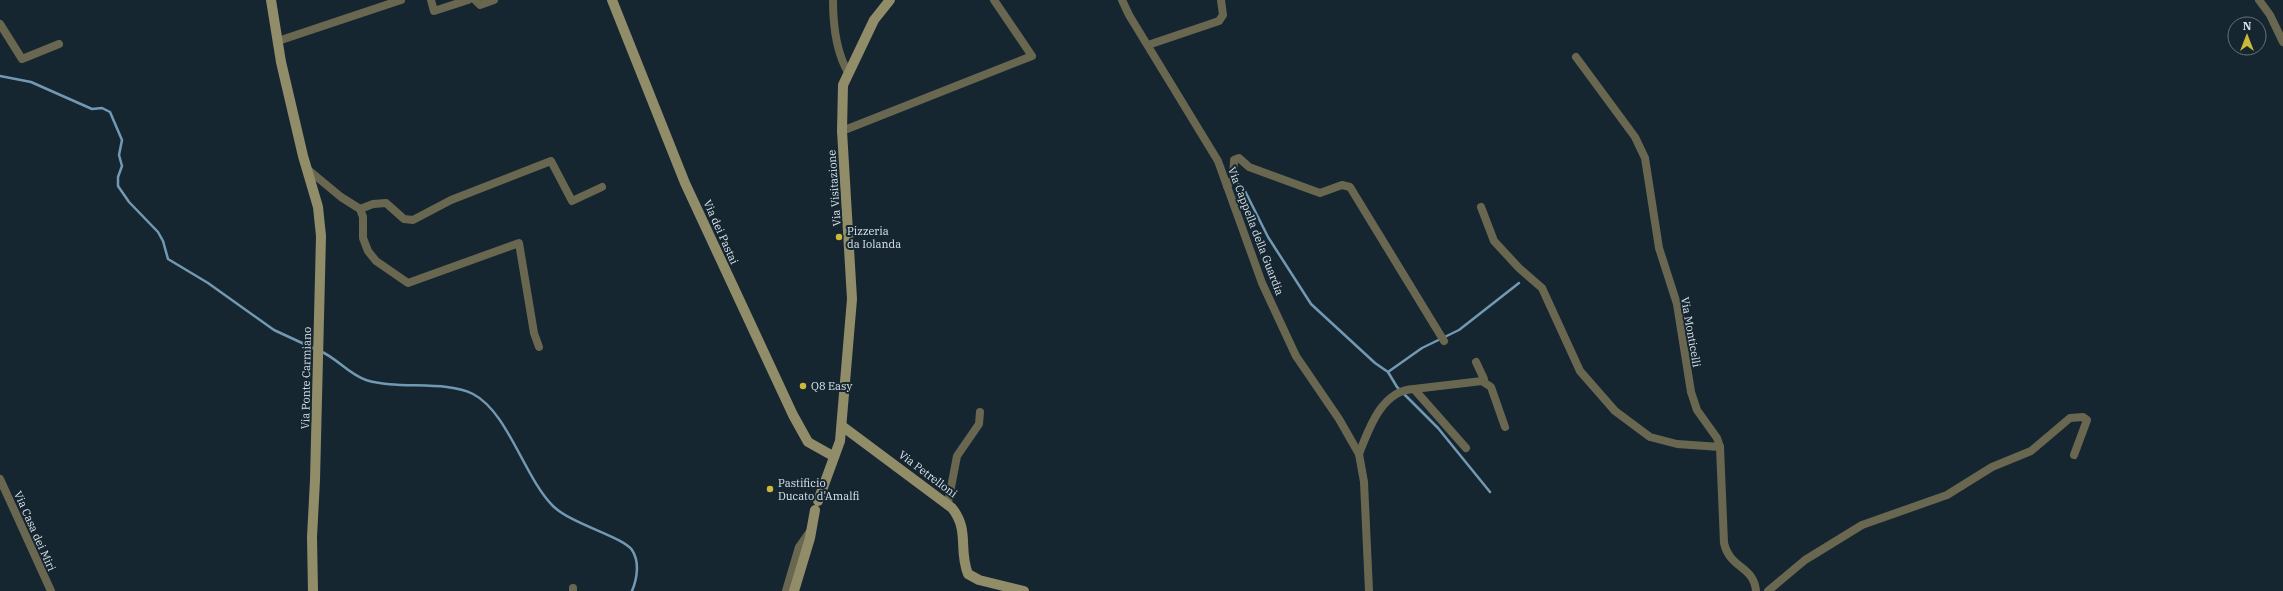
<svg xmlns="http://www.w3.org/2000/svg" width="2283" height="591" font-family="'IBM Plex Serif',serif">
  <rect width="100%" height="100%" fill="#162631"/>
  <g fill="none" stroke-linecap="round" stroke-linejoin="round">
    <g stroke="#7299b3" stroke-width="2.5">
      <path d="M0 76 31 82 92 109 102 108 110 112 122 140 119 155 122 166 118 177V186L129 202 158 232 163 241 168 259 208 283 274 330 315 349"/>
      <path d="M1234 180 1245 191 1268 237 1311 304 1375 363 1388 372 1397 387 1438 428 1490 492"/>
      <path d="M320 351C337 358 348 374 366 380 397 390 446 380 473 394 508 412 524 477 553 506 571 524 623 537 632 550 640 562 637 579 632 591"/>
      <path d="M1388 372 1422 348 1459 330 1519 283"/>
    </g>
    <g stroke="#6a6750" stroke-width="8">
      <path d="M431 0 434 11 468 0"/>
      <path d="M475 0 480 5 494 0"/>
      <path d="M833 0C833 24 836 53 849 74"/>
      <path d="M1122 0 1129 15 1218 161 1262 283 1296 356 1339 419 1359 454 1364 482 1369 591"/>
      <path d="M2259 0 2270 15 2283 42"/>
      <path d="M0 24 22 59 59 44"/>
      <path d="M278 41 401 0"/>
      <path d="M1148 45 1219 21 1223 15 1221 0"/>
      <path d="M1576 57 1635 137 1645 158 1659 248 1677 304 1691 392 1697 410 1717 438 1720 447 1724 543C1730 569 1754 566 1756 591"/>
      <path d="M842 131 1032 56 994 0"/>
      <path d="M306 168 341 197 360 209 363 217V238L368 251 376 261 408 283 519 243 534 333 539 347"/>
      <path d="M1227 186 1233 179 1234 160 1239 158 1249 167 1320 193 1342 185 1350 187 1444 341"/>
      <path d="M1481 207 1494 241 1519 268 1542 288 1580 371 1615 411 1650 437 1677 444 1720 447"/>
      <path d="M360 209 373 204 386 203 404 219 413 220 451 200 551 161 572 201 602 187"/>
      <path d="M1476 362 1484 379 1482 381"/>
      <path d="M1482 381 1491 387 1505 427"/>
      <path d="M1414 389 1482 381"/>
      <path d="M1359 454C1369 428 1382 390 1414 389L1466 448"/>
      <path d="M0 479 51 591"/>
      <path d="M948 503 957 456 979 424 980 412"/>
      <path d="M573 588V591"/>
      <path d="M786 591 799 547 811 530"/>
      <path d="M1768 591 1805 560 1862 525 1947 495 1992 467 2031 451 2070 418 2083 417 2087 420 2074 455"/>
    </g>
    <g stroke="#928d69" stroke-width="10">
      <path d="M271 0 281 62 303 156 318 207 321 236 315 480 312 537 313 591"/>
      <path d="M612 0 685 183 793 415 808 442 833 456"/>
      <path d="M842 426 952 508C970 531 958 549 968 574L979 580 1024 591"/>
      <path d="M818 501 840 441 852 299 842 131 843 85 874 20 890 0"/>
      <path d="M794 591 810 538 815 510"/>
    </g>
  </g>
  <g fill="#cbba39" stroke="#162631" stroke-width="1.5">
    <circle cx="839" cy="237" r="4"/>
    <circle cx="803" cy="386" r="4"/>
    <circle cx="770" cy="489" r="4"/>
  </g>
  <g text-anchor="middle" stroke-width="4" stroke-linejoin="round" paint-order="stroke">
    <g font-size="11" fill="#dae4ec" stroke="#162631">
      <text transform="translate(834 188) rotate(-94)" y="4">Via Visitazione</text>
      <text transform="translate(1256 231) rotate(69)" y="4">Via Cappella della Guardia</text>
      <text transform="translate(721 232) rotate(66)" y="4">Via dei Pastai</text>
      <text transform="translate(1691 332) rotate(80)" y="4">Via Monticelli</text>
      <text transform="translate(306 378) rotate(-89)" y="4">Via Ponte Carmiano</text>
      <text transform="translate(928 474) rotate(37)" y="4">Via Petrelloni</text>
      <text transform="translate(35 531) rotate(66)" y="4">Via Casa dei Miri</text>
    </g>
    <g font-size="11" fill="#dae4ec" stroke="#162631" text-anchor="start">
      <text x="847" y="235">Pizzeria<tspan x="847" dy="13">da Iolanda</tspan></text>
      <text x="811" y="390">Q8 Easy</text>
      <text x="778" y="487">Pastificio<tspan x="778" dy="13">Ducato d'Amalfi</tspan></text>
    </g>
  </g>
  <g transform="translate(2247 36)"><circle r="19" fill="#162631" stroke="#64727c"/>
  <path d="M0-3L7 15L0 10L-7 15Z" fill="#cbba39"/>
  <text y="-6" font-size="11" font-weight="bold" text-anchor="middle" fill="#dae4ec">N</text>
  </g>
</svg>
